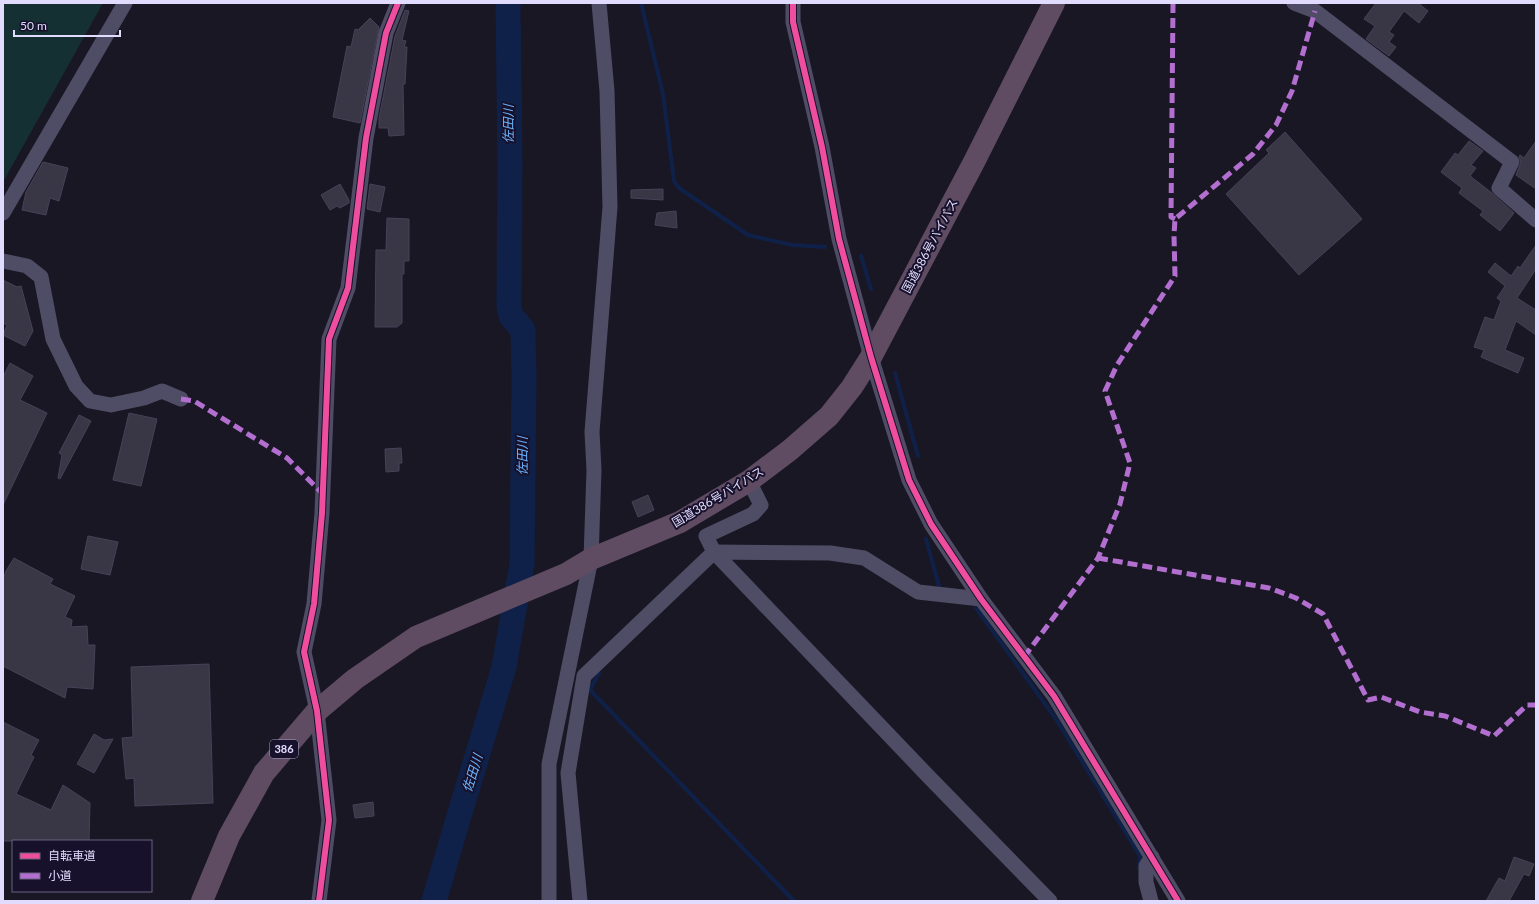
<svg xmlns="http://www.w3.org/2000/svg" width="1539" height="904" font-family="Lato,'Noto Sans JP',sans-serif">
  <rect width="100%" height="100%" fill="#1a1725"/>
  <path fill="#153033" d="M3 3H103L3 182Z"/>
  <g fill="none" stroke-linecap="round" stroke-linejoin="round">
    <g stroke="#0f2149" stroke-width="4">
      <path d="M641 3 663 94 674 181 679 188 748 235 792 245 825 247"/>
      <path d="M861 256 871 289"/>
      <path d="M895 373 918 456"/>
      <path d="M926 539 940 590"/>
      <path d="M976 608 1056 719 1140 856 1139 868"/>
      <path d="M599 673 590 690 794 901"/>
    </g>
    <path stroke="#0f2149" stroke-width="25" d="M434 901 456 826 504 667 522 564 524 377 523 330 511 316 509 307 510 164 508 3"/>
  </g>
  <g fill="#393646" stroke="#474258">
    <path d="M1376 3H1418L1428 11 1419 23 1404 11 1389 32 1394 35 1389 42 1396 47 1389 56 1366 39 1375 26 1364 19Z"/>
    <path d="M405 10 409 11 402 40 406 41 404 47H407L405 84H403L404 135 389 136 388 128H379V118L395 36Z"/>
    <path d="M370 18 379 27 360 123 333 117 347 46 351 47 355 29 358 30Z"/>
    <path d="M1285 132 1362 219 1299 275 1226 194 1269 153 1266 150Z"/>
    <path d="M1469 141 1483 151 1471 165 1476 168 1470 176 1492 193 1514 213 1500 231 1480 215 1483 211 1459 193 1462 188 1441 172 1455 153 1458 155Z"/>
    <path d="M1536 141V189L1516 175 1521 162 1519 157 1520 155 1524 158Z"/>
    <path d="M43 162 68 168 59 201 50 198 46 215 22 210 26 192Z"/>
    <path d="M340 184 349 200V203L340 208 337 206 330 210 321 195Z"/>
    <path d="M370 184 385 187 380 212 367 209Z"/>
    <path d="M663 189V200L631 198V190Z"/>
    <path d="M676 211 677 228 655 225 657 213Z"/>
    <path d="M387 218 409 219V261H404V274H402V323L397 327H375L376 250H386Z"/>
    <path d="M1536 245V269L1517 298 1536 310V335L1516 321 1505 350 1524 358 1518 373 1481 357 1484 350 1474 347 1485 317 1494 320 1501 301 1497 298 1505 286 1488 272 1495 263 1511 276 1518 266 1520 268Z"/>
    <path d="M3 280 17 287 21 286 33 331 25 346 3 335 7 325 3 323Z"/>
    <path d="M10 363 33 376 20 400 47 413 3 505V377Z"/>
    <path d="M129 413 157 419 141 486 113 480Z"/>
    <path d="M79 415 91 421 60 479 58 478 62 455 59 453Z"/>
    <path d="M401 448 402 463H399V471L386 472 385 449Z"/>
    <path d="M648 495 654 510 638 517 632 502Z"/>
    <path d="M88 536 118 542 110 575 81 569Z"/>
    <path d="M14 558 53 579 50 584 75 596 65 617 72 620 71 627 87 626 88 645H95L93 689 67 687 65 698 3 666V579L6 571Z"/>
    <path d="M209 664 213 803 135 806 134 778 126 779 122 738 133 737 131 667Z"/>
    <path d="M3 722 39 740 31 755 34 757 16 794 51 810 63 785 90 803 89 841H3Z"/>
    <path d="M94 734 104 740 113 739 94 773 77 764Z"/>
    <path d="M373 802 374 816 355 818 353 805Z"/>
    <path d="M1514 857 1534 864 1529 876 1524 874 1509 901H1486L1499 878 1505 881Z"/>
  </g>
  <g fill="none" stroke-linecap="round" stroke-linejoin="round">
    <g stroke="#4f4d65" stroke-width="15">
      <path d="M793 3V22L822 147 839 239 871 357 909 480 931 524 981 599 1054 696 1178 901"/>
      <path d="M1294 3 1315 11 1512 162 1499 188 1536 220"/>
      <path d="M3 213 125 3"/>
      <path d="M3 261 27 266 41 277 53 339 76 386 90 401 111 405 144 398 162 391 181 399"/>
      <path d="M749 481 761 505 753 514 706 536 714 552 929 777 1050 901"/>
      <path d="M319 901 329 820 317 711 304 652 314 604 322 513 329 339 348 288 366 138 386 33 398 3"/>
      <path d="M549 901V764L591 559 594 470 592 432 610 207 607 91 599 3"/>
      <path d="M580 901 568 773 584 676 714 552 830 553 864 558 918 592 981 599"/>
      <path d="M1151 901 1146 882V866L1152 857"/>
    </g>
    <path stroke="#5f4c62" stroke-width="22" d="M202 901 229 836 264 773 317 711 355 679 416 637 566 574 591 559 680 522 749 481 790 450 829 416 852 387 871 357 974 162 1054 3"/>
    <g stroke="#b36fd0" stroke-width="5" stroke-dasharray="10 5" stroke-linecap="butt">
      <path d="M1173 3 1171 217 1175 219"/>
      <path d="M181 399 194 401 287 458 323 494"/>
      <path d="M1098 558 1269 588 1296 598 1323 614 1368 700 1381 697 1420 712 1445 716 1494 736 1527 705H1536"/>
      <path d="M1024 657 1098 558 1120 504 1130 463 1105 391 1117 365 1175 276 1174 235 1175 219 1253 154 1276 125 1292 91 1315 11"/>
    </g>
    <defs>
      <g id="cycleway">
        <path d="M793 3V22L822 147 839 239 871 357 909 480 931 524 981 599 1054 696 1178 901"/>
        <path d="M319 901 329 820 317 711 304 652 314 604 322 513 329 339 348 288 366 138 386 33 398 3"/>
      </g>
    </defs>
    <use href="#cycleway" stroke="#17112b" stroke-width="8"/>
    <use href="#cycleway" stroke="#ef4d9e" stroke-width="6"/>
  </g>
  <g text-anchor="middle" stroke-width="4" stroke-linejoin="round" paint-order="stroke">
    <rect fill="#17112b" stroke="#a49fbf" stroke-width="1" x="270" y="740" width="28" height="18" rx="3"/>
    <g font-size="11" font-weight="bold" fill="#e1dcfe">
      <text x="284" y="753">386</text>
    </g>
    <g font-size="12" fill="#e1dcfe" stroke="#17112b">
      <text transform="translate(930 246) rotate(-62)" y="4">国道386号バイパス</text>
      <text transform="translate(718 497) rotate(-31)" y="4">国道386号バイパス</text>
    </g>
    <g font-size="13" font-style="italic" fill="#6bb3fd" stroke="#17112b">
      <text transform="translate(508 124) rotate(-90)" y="5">佐田川</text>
      <text transform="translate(522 456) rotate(-90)" y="5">佐田川</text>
      <text transform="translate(472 773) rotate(-73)" y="5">佐田川</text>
    </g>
  </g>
  <rect width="1539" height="904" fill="none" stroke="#e1dcfe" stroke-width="8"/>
  <rect x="12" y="840" width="140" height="52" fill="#17112b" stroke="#68627f"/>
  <rect x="20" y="853" width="20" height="6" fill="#ef4d9e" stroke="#68627f"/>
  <text x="48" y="860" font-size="12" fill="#e1dcfe">自転車道</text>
  <rect x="20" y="873" width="20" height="6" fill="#b36fd0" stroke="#68627f"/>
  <text x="48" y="880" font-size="12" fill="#e1dcfe">小道</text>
  <path d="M14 30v6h106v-6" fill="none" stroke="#e1dcfe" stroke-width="2"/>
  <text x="20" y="30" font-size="12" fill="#e1dcfe" stroke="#17112b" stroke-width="3" paint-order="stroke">50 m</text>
</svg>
